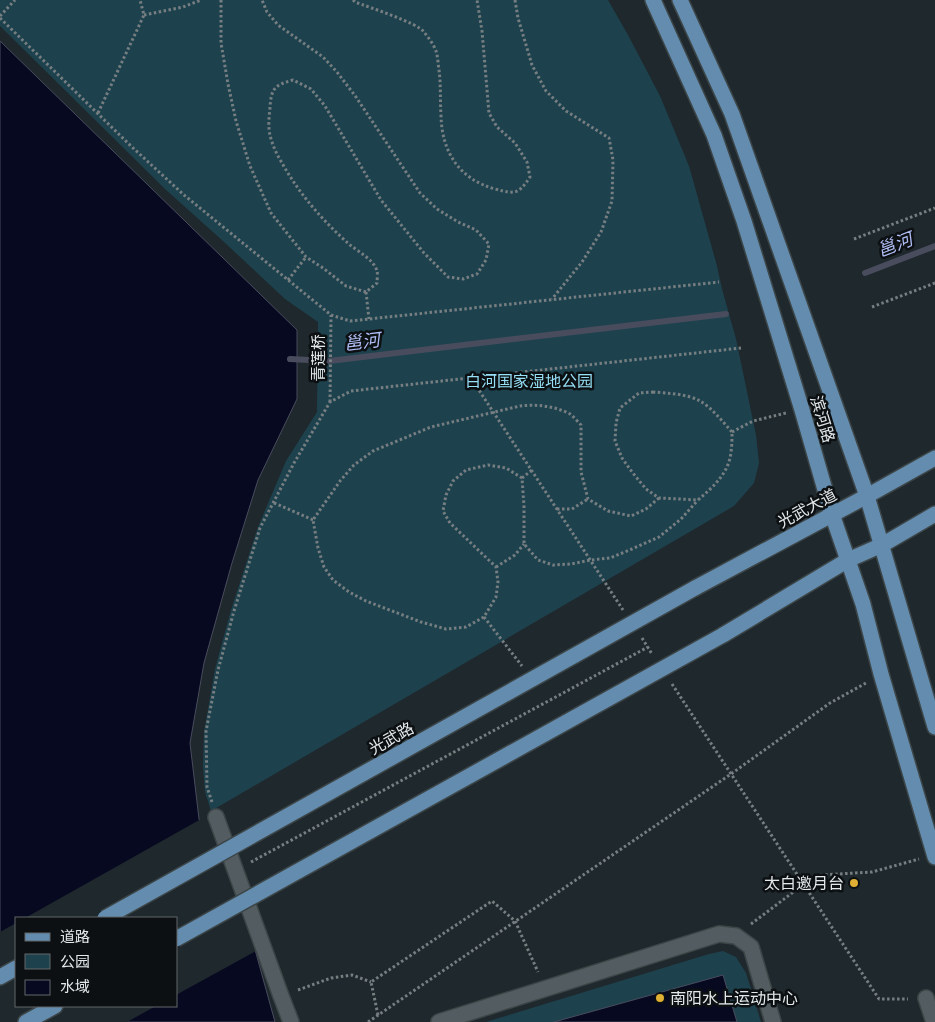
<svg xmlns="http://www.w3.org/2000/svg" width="935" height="1022" font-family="'Exo 2','Noto Sans SC',sans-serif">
  <rect width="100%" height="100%" fill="#1f282c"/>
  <g fill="#1d424e">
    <path d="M0 0H608L628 35 660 96 689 166 717 266 722 289 736 339 756 435 759 463 754 483 734 506 211 811 205 792 203 766 204 732 215 669 231 610 258 527 286 461 317 412 318 322 285 299 223 241 165 189 0 26Z"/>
    <path d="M723 951 736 957 746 973 761 1022H486L709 954Z"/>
  </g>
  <g fill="#070921" stroke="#494c5d" fill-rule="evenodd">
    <path d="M0 41 297 330V399L258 480 232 563 204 663 190 743 199 819 254 946 275 1022H0ZM16 918H176V1006H16Z"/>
    <path d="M723 975 737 1022H554Z"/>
  </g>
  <g fill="#1f282c">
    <path d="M201 819 258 950 176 995V918H25Z"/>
    <path d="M16 923V1006H156L127 1022H0V932Z"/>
  </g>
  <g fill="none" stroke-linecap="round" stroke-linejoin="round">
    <g stroke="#494c5d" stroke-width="6">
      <path d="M865 273 935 246"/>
      <path d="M290 359 329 361 726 314"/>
    </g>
    <defs>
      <g id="minor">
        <path d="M216 817 281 996 291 1022"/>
        <path d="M926 998 934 1022"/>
        <path d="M439 1022 719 934 736 936 751 947 773 1022"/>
      </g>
      <g id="major">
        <path d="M653 0 714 135 744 221 802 410 832 514 863 604 881 674 935 857"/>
        <path d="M680 0 732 114 831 394 867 496 935 727"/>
        <path d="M695 588 867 496 935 458"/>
        <path d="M723 635 848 560 882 545 935 514"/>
        <path d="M0 977 16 968"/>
        <path d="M26 1022 55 1006"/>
      </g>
    </defs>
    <use href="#minor" stroke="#3c4547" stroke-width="18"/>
    <use href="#major" stroke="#3c4547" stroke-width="18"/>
    <g stroke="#767e81" stroke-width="3" stroke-dasharray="2.5 2.5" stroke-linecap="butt">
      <path d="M221 0V43L228 84 236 121 250 166 271 213 306 257 323 268 346 286 366 292 377 283C377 280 378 274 377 271 374 260 359 252 350 245 323 221 300 195 282 163 277 155 272 144 270 135 268 127 269 117 270 108 271 88 275 85 293 80L311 89 325 106 381 200 424 253 448 277 463 279 477 274 486 260 489 244 476 230 458 222 437 209 420 193 356 97 337 72 323 57 278 25 267 12 262 0"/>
      <path d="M353 0 355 2C368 7 418 23 424 32 428 37 434 45 436 51 438 57 438 64 439 70 441 85 440 100 441 116 442 152 459 179 495 189 515 194 518 195 530 177L527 162 515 143 497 127 489 113 482 31 477 0"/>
      <path d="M515 0 518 18 532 65 546 91 566 111 609 138 613 160 612 201 601 232 582 262 552 299"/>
      <path d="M144 15 183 7 201 0"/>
      <path d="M0 16 15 0"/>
      <path d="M0 18 132 147 184 195 331 315 350 321 719 282"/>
      <path d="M98 113 144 15 140 0"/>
      <path d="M854 239 935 208"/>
      <path d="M288 280 306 257"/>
      <path d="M366 292 369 319"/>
      <path d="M872 307 935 283"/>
      <path d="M471 378 623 610"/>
      <path d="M653 392C667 393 688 394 700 401 711 407 723 422 732 432 732 438 732 445 731 452 729 473 713 487 698 500L659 498 646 489 632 472 622 458 615 441 616 423 620 408 639 393Z"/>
      <path d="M330 402 331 315"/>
      <path d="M732 432 753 421 786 413"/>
      <path d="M522 478 532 470"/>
      <path d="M659 498 646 509 631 516 608 511 588 499 581 472V425C578 422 574 417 570 414 555 406 536 404 520 406L431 427 373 451 354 465 340 481 313 520 318 548 324 567 333 580 349 592 366 601 421 622 446 629 466 627 484 617 496 597 498 582 496 567 450 523 443 511 446 495 453 481 466 470 488 465 506 468 522 478 524 506V544L538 560 553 565 571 564 591 560 610 558 632 549 659 537 681 519 698 500"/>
      <path d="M274 503 313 520"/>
      <path d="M557 509H572L588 499"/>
      <path d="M496 567 515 555 524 544"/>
      <path d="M484 617 522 666"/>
      <path d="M642 638 652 654"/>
      <path d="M672 684 879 999H908"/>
      <path d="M212 802 207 787 206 731 218 670 234 611 260 528 294 463 330 402 351 391 741 348"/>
      <path d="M251 862 648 647"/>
      <path d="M751 924 812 878 821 875 872 872 919 859"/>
      <path d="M298 990 331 978 352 975 371 982"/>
      <path d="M378 1015 371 982 492 901 515 921 538 972"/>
      <path d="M368 1022 731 774 830 703 866 683"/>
    </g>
    <use href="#minor" stroke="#535d61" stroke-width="15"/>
    <use href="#major" stroke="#638caf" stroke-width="15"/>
    <defs>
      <g id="major-bridge">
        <path d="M105 918 695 588"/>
        <path d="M176 939 723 635"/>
      </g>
    </defs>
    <use href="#major-bridge" stroke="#3c4547" stroke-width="18" stroke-linecap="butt"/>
    <use href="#major-bridge" stroke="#638caf" stroke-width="15"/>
  </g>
  <g fill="#e0b034" stroke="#0c1012" stroke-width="2">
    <circle cx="854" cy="883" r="5"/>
    <circle cx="660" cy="998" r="5"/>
  </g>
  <g text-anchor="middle" stroke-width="5" stroke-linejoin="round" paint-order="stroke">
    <g font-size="16" fill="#e2e8ea" stroke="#0c1012">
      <text transform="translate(318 358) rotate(-90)" y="6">青莲桥</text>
      <text transform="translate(823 419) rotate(73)" y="6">滨河路</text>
      <text transform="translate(807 508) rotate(-28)" y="6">光武大道</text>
      <text transform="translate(391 738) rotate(-29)" y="6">光武路</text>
    </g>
    <g font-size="16" fill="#95dff7" stroke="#0c1012">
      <text x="529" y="387">白河国家湿地公园</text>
    </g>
    <g font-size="16" fill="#e2e8ea" stroke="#0c1012" text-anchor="end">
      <text x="844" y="889">太白邀月台</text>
      <text x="670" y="1004" text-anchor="start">南阳水上运动中心</text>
    </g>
    <g font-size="18" font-style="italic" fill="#b0bdf5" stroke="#0c1012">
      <text transform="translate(895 245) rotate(-21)" y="6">邕河</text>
      <text transform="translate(362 342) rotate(-7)" y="6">邕河</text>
    </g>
  </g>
  <rect x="15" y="917" width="162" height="90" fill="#0c1012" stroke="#626668"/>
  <rect x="25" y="933" width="25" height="8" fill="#638caf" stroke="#626668"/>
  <text x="60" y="942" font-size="15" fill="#e2e8ea">道路</text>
  <rect x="25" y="954" width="25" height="15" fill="#1d424e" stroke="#626668"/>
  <text x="60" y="967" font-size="15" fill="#e2e8ea">公园</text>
  <rect x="25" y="980" width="25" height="15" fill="#070921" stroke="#626668"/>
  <text x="60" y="992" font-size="15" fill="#e2e8ea">水域</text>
</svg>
